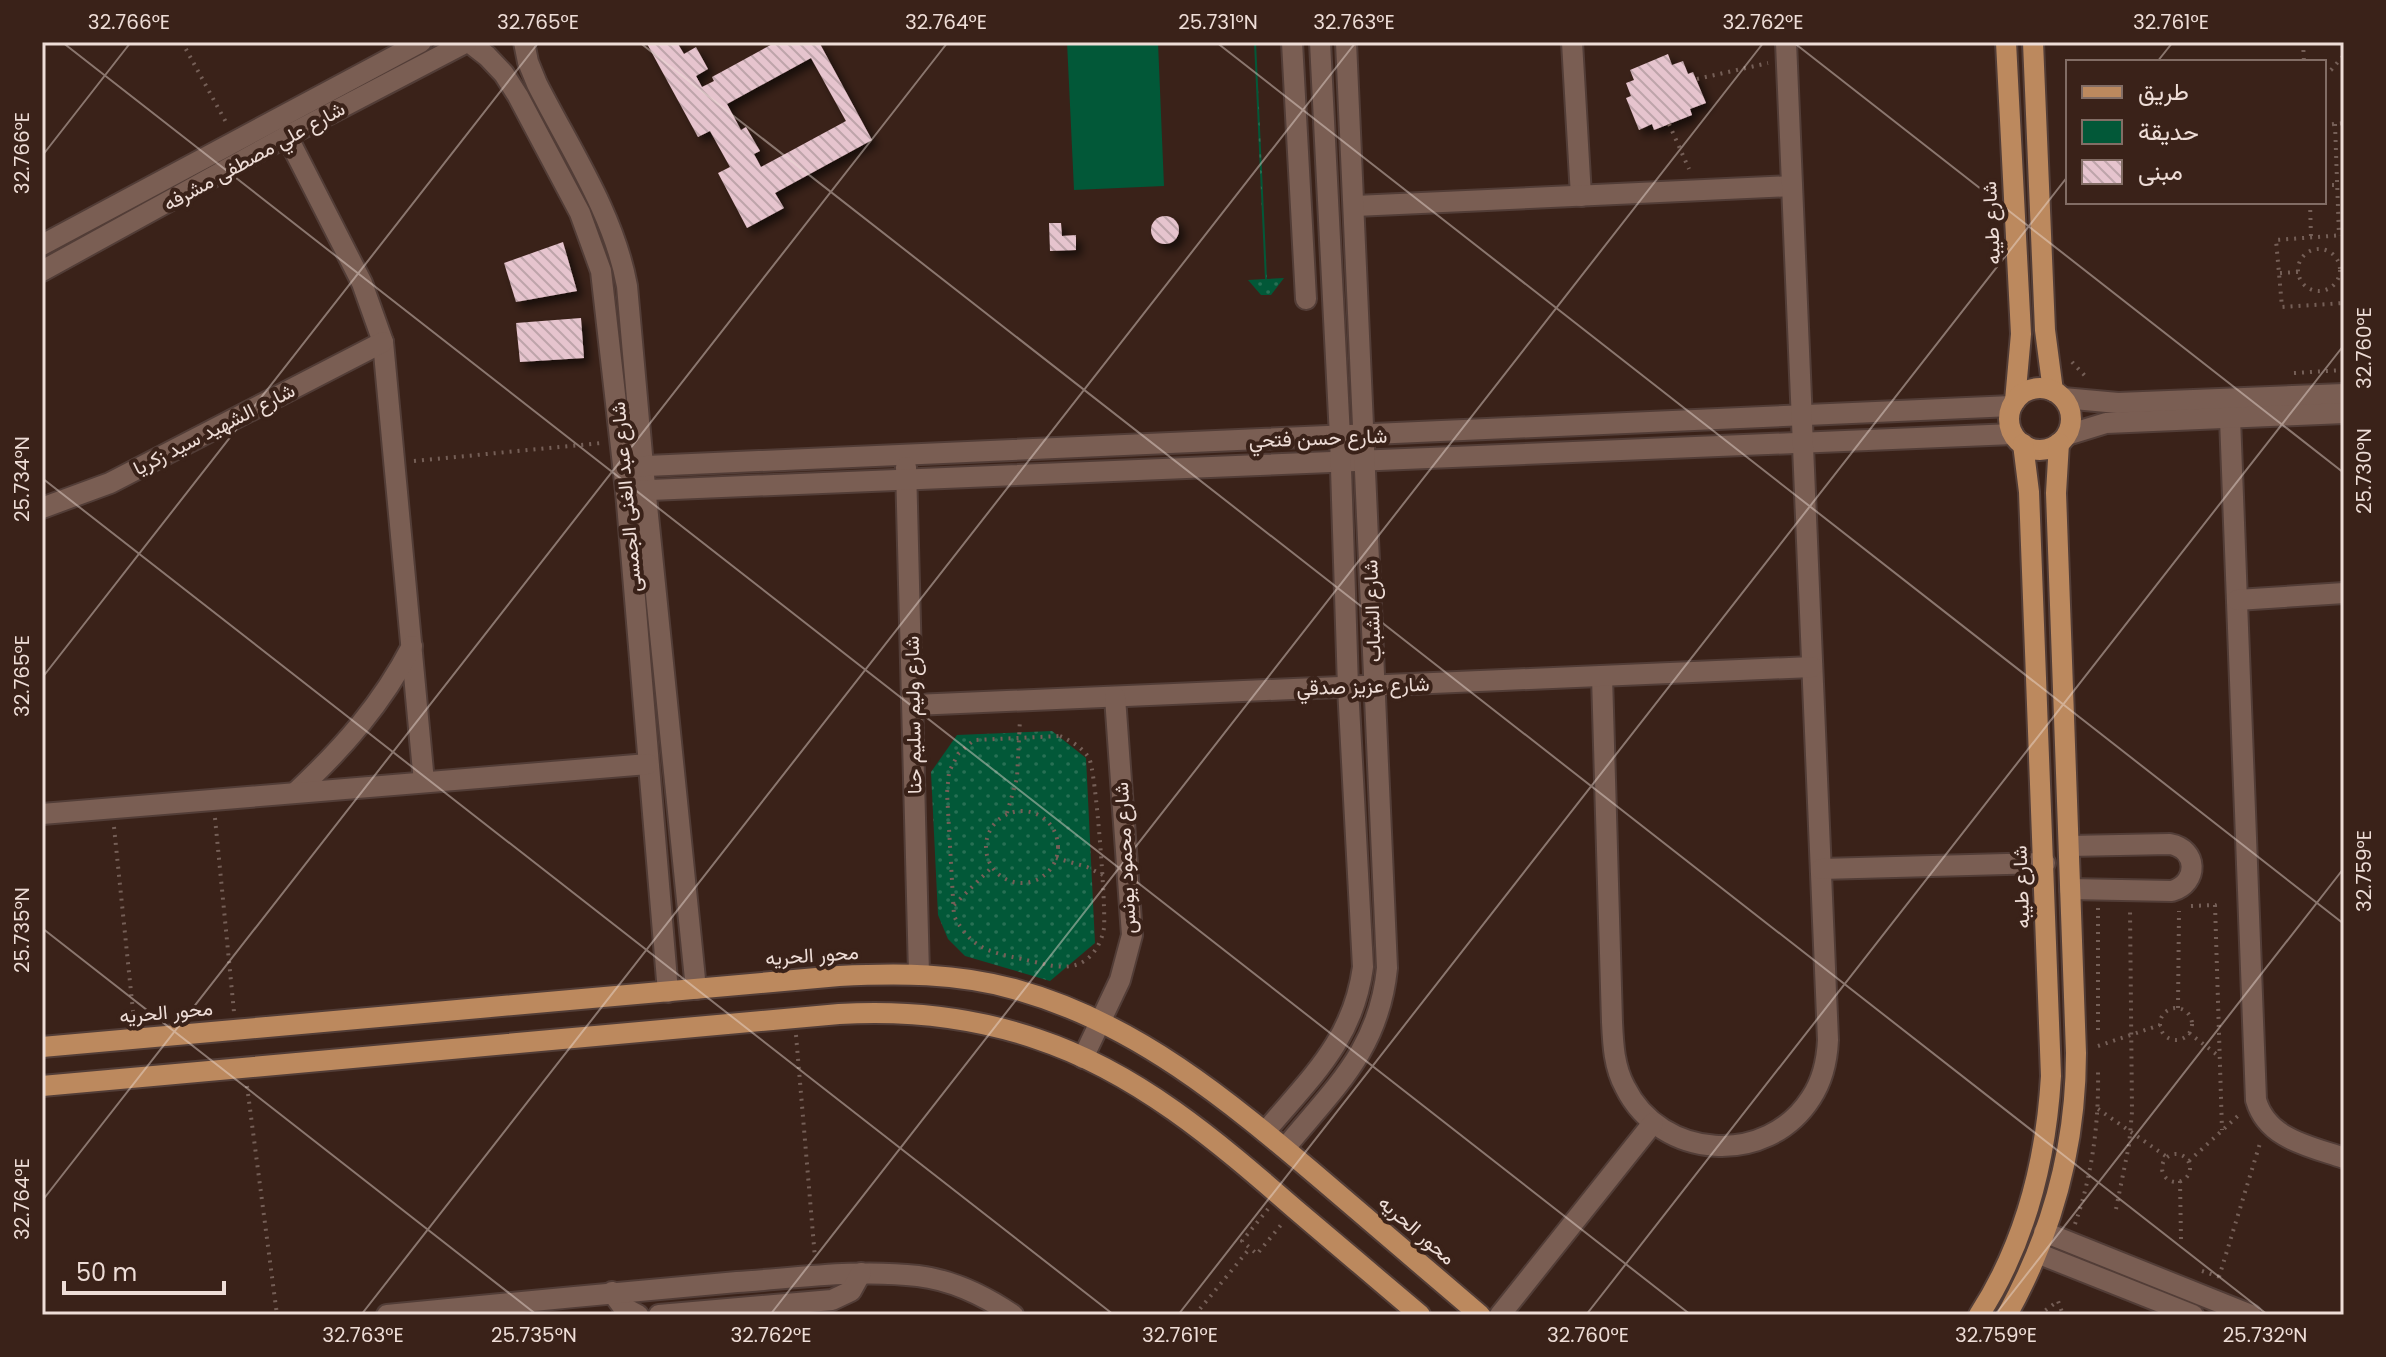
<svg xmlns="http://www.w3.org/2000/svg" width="2386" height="1357" font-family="Poppins,Vazirmatn,sans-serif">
  <defs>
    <pattern id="green-dots" width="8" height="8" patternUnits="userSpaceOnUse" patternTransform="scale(2)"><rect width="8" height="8" fill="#025838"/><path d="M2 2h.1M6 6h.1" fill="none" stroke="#277054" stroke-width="1.8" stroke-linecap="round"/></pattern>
    <pattern id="building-back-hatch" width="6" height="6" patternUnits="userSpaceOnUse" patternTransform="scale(2)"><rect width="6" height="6" fill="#e6c4ce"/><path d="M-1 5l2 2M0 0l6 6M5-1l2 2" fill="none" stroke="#bea4aa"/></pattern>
    <filter id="shadow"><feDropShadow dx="5.5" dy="5.5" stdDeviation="4" flood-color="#0009"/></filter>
  </defs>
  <rect width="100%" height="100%" fill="#3a2219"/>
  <g fill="url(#green-dots)">
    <path d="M1254 42H1256L1267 279 1284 278 1271 295H1261L1248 280 1265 279Z"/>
    <path d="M1052 731 1086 758 1095 943 1050 981 965 956 948 939 938 915 931 772 957 735Z"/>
  </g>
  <path fill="#025838" d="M1067 42H1158L1164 186 1074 190Z"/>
  <g fill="url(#building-back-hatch)" fill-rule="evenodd" filter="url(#shadow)">
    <path d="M646 42H683L678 44 684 54 696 47 708 69 696 76 702 87 714 81 712 77 776 42H819L872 140 775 193 784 208 747 228 718 173 730 167 710 131 698 137ZM811 58 846 121 761 167 754 154 760 151 746 127 741 130 727 104Z"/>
    <path d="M1668 54 1672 65 1683 61 1688 74 1693 72 1706 103 1690 109 1692 115 1654 130 1652 124 1639 130 1626 98 1631 96 1626 83 1634 80 1630 70Z"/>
    <circle cx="1165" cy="230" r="14"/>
    <path d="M1049 223H1061L1062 236 1076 235V250L1050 251Z"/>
    <path d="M563 242 577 291 516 302 504 263Z"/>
    <path d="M581 318 584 358 520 362 516 323Z"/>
  </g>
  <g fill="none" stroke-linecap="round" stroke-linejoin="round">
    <defs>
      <g id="minor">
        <path d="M469 42 487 56 504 74 518 96 580 213 601 271 626 491 668 992"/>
        <path d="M524 42 528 62 537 84C570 149 614 214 627 286L643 466 696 989"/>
        <path d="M1292 42 1306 299"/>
        <path d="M1572 42 1581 196"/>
        <path d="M287 136 362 283 383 342 424 782"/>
        <path d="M1355 206 1792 186"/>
        <path d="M42 245 421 42"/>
        <path d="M42 271 287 136 467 42"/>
        <path d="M2063 398 2118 403 2344 394"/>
        <path d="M2230 418 2256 1100C2267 1139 2309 1146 2344 1158"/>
        <path d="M2067 435 2106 423 2344 413"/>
        <path d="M624 467 2012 406"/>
        <path d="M906 467 919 974"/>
        <path d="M626 491 2013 434"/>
        <path d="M42 508 110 483 383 342"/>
        <path d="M2237 600 2344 593"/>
        <path d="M1602 676 1612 1022C1613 1044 1614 1067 1625 1087 1661 1160 1767 1167 1811 1098 1823 1080 1827 1061 1828 1040L1786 42"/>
        <path d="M914 705 1812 667"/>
        <path d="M296 792C343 748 382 704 412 646"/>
        <path d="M42 814 648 764"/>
        <path d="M2069 846 2170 844C2198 849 2199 883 2172 891L2070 889"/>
        <path d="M1821 869 2045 863"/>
        <path d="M1083 1058 1120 980 1132 935 1115 697"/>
        <path d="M1265 1132C1310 1078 1353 1041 1363 967L1348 687 1340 437 1320 42"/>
        <path d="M1285 1148C1334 1088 1379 1050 1387 968L1346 42"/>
        <path d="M2044 1232 2251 1315"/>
        <path d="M2037 1253 2193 1315"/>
        <path d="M612 1292 623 1307 638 1315"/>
        <path d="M387 1315C504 1304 620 1292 737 1282 797 1278 858 1269 918 1276 952 1280 985 1296 1013 1315"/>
        <path d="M659 1315 832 1300 851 1291 861 1273"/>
        <path d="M1500 1315 1653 1123"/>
      </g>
      <g id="major">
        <path d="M2006 42 2021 334 2015 401"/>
        <path d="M2033 42 2045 330 2053 391"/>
        <circle cx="2040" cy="419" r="31"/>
        <path d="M42 1047 839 976C899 973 956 973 1014 989 1135 1022 1229 1101 1322 1180 1375 1225 1427 1270 1480 1315"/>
        <path d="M42 1086 839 1014C906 1010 973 1017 1037 1039 1137 1072 1217 1141 1295 1209 1336 1244 1379 1280 1420 1315"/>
        <path d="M1979 1315C2025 1244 2046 1160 2051 1076L2029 492 2023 444"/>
        <path d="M2007 1315C2052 1234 2076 1146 2076 1053L2056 493 2059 443"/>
      </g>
    </defs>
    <use href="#minor" stroke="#523d37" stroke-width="24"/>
    <use href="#major" stroke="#523d37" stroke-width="24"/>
    <g stroke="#755f57" stroke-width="4" stroke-dasharray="2 6" stroke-linecap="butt">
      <path d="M182 42 227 124"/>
      <path d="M2303 42 2304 62"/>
      <path d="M2324 74 2331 70 2344 55"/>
      <path d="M1697 79 1768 63"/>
      <path d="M2344 85V115"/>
      <path d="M1669 124 1689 169"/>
      <path d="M2335 124 2339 236"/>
      <path d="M2324 125 2344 123"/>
      <path d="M2324 185H2337"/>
      <path d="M2310 202 2311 238"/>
      <path d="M2344 235 2276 240 2282 307 2344 303"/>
      <circle cx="2319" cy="270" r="21"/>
      <path d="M2280 273 2298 272"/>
      <path d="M2072 362 2087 378"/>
      <path d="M2294 373 2344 370"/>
      <path d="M414 461 601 443"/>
      <path d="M1060 736C1071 741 1082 747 1089 758 1096 771 1106 908 1104 928 1102 940 1096 952 1087 959 1069 974 1042 963 1022 959 988 952 971 948 954 916L947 793 949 772 958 754 974 740Z"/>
      <circle cx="1022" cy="847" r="36"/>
      <path d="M1007 813 1017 778 1020 719"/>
      <path d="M215 818 234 1012"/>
      <path d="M114 827 134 1021"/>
      <path d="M1056 858 1087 867 1103 875"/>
      <path d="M954 905 992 867"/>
      <path d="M2191 906 2215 905 2222 1130"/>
      <path d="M2098 908V1031"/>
      <path d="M2178 1008 2179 911"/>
      <circle cx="2176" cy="1024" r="16"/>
      <path d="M2189 1033 2220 1057"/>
      <path d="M796 1035 815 1258"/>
      <path d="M2098 1046 2160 1025"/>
      <path d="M247 1086 277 1315"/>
      <path d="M2098 1109 2167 1157"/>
      <circle cx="2176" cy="1168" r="14"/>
      <path d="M2189 1161 2240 1114"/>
      <path d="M2180 1181 2181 1239"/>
      <path d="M1268 1209 1242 1241 1257 1254 1281 1225"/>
      <path d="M2116 1209 2129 1145 2132 1112 2130 908"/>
      <path d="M2075 1224C2092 1176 2099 1123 2098 1072"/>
      <path d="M2202 1271 2220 1277"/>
      <path d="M2219 1277 2261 1140"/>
      <path d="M1195 1315 1250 1248"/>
      <path d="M2039 1315 2058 1301 2063 1315"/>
    </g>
    <use href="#minor" stroke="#7a5e53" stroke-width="20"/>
    <use href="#major" stroke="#bc895e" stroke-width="20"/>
  </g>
  <path fill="none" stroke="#eeddd7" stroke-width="2" stroke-opacity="0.45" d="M62 42 1691 1315M639 42 2268 1315M1216 42 2344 924M1793 42 2344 473M2157 62 2173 42M42 156 131 42M42 478 1114 1315M42 678 539 42M42 928 537 1315M42 1201 948 42M361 1315 1356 42M770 1315 1764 42M1178 1315 2068 176M1586 1315 2344 345M1995 1315 2344 868"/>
  <g text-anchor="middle" stroke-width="8" stroke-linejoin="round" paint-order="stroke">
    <g font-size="20" fill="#eeddd7" stroke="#3a2219">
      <text transform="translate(254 156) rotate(-29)" y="7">شارع علي مصطفى مشرفه</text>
      <text transform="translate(1991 223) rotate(-93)" y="7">شارع طيبه</text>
      <text transform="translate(214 429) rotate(-27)" y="7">شارع الشهيد سيد زكريا</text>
      <text transform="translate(1318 438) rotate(-2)" y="7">شارع حسن فتحي</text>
      <text transform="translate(626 497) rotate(-95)" y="7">شارع عبد الغنى الجمسى</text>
      <text transform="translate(1372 611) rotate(-92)" y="7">شارع الشباب</text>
      <text transform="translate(1363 686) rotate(-2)" y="7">شارع عزيز صدقي</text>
      <text transform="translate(913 715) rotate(-91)" y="7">شارع وليم سليم حنا</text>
      <text transform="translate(1125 858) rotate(-93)" y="7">شارع محمود يونس</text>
      <text transform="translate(2021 887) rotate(-92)" y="7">شارع طيبه</text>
      <text transform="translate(812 955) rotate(-4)" y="7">محور الحريه</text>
      <text transform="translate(166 1012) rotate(-5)" y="7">محور الحريه</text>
      <text transform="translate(1417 1230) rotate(41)" y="7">محور الحريه</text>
    </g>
  </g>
  <rect width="2386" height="1357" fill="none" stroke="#3a2219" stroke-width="88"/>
  <rect x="2066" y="60" width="260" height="144" fill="#3a2219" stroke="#826d65" stroke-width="2"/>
  <rect x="2082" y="86" width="40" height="12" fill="#bc895e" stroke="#826d65" stroke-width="2"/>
  <text x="2138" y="100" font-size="24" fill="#eeddd7">طريق</text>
  <rect x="2082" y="120" width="40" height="24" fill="#025838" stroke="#826d65" stroke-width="2"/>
  <text x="2138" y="140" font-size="24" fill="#eeddd7">حديقة</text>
  <rect x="2082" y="160" width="40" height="24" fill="url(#building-back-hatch)" stroke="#826d65" stroke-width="2"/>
  <text x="2138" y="180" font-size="24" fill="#eeddd7">مبنى</text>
  <path d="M64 1281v12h160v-12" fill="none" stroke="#eeddd7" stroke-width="4"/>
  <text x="76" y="1281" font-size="24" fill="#eeddd7" stroke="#3a2219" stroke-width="6" paint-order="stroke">50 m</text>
  <rect x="44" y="44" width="2298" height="1269" fill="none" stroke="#eeddd7" stroke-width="3"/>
  <g font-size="20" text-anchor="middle" fill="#eeddd7">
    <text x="129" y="29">32.766°E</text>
    <text x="538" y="29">32.765°E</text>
    <text x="946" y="29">32.764°E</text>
    <text x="1218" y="29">25.731°N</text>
    <text x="1354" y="29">32.763°E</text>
    <text x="1763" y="29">32.762°E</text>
    <text x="2171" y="29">32.761°E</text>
    <text transform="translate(22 153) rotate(-90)" y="7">32.766°E</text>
    <text transform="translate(2364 348) rotate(-90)" y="7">32.760°E</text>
    <text transform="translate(2364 471) rotate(-90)" y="7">25.730°N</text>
    <text transform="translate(22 479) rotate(-90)" y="7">25.734°N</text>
    <text transform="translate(22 676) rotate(-90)" y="7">32.765°E</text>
    <text transform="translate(2364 871) rotate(-90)" y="7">32.759°E</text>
    <text transform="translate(22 930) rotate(-90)" y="7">25.735°N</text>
    <text transform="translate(22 1199) rotate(-90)" y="7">32.764°E</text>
    <text x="363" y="1342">32.763°E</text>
    <text x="534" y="1342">25.735°N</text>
    <text x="771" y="1342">32.762°E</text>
    <text x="1180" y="1342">32.761°E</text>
    <text x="1588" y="1342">32.760°E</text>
    <text x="1996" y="1342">32.759°E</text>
    <text x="2265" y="1342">25.732°N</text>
  </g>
</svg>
